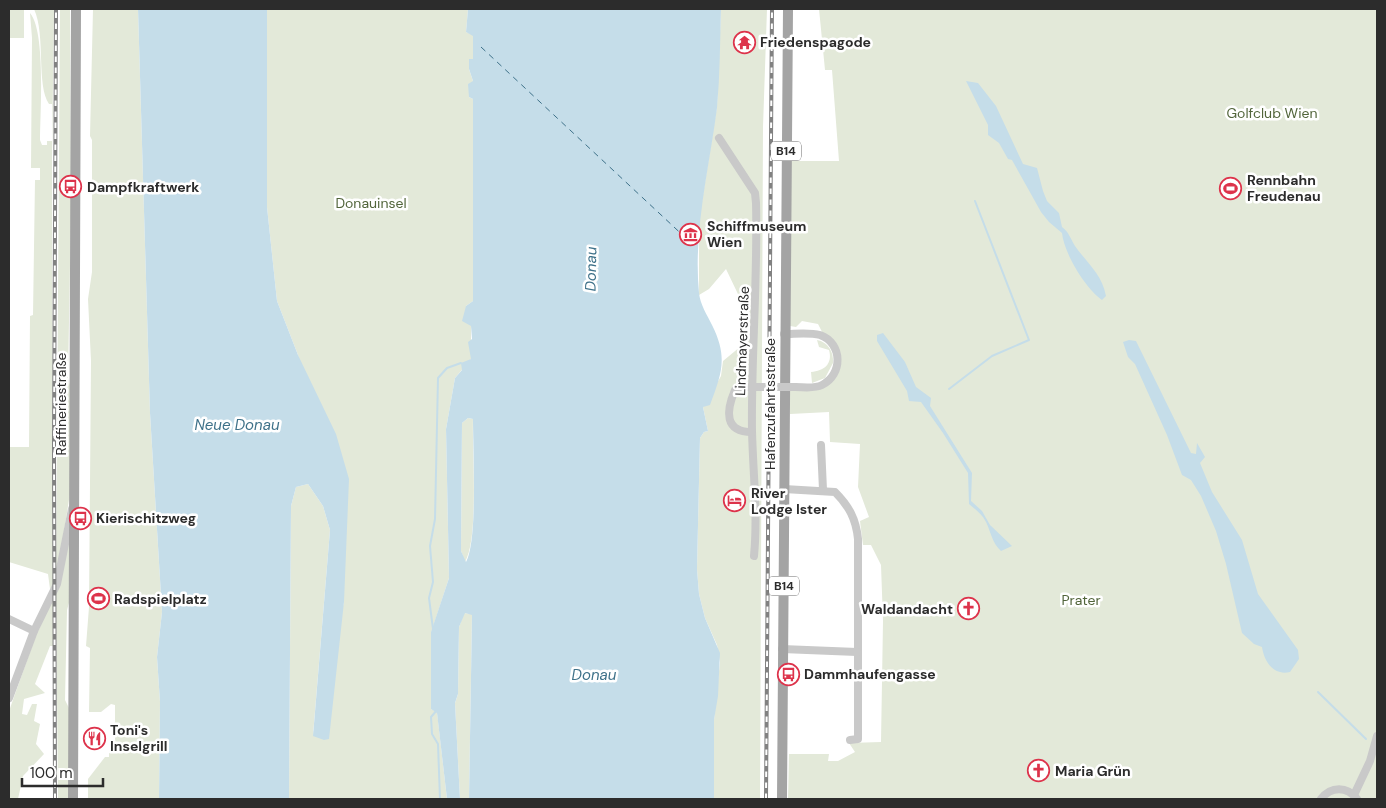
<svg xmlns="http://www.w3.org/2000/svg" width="1386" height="808" font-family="'DM Sans',sans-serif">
  <rect width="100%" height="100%" fill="#fff"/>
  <g fill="#e3e9d9">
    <rect x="9" y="9" width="15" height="29"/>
    <path d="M34 9H54L52 158 53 588 50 589 48 574 9 562V447H29L30 316 33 315 35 180H40V168H31L32 38 30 13C46 32 40 113 40 140L42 145H47V141H52V104H49C36 85 46 35 34 9Z"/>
    <path d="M60 9H70L71 208 68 378 72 393 71 487 56 582Z"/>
    <path d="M93 9H138L150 413 162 612 157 657 160 702 159 799H88V779L105 757H109V752H112L115 744V705L111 704 101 712H89L90 648 86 646 89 607 91 361 88 299 92 272V140L90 136Z"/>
    <path d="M267 9H468L466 32 473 35V60H469V69L473 81 469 97 473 99V301L466 306 471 326V359L455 378 446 429 449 578 431 633V709L437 712 447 799H289L291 506 296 487 308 484 323 506 330 530 313 735 344 602 298 355 277 301 267 207Z"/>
    <path d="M721 9H767L763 127 760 799H714V720L720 662 717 645 705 618 699 594 697 569 700 438 704 432 708 431 703 407 721 376 723 361 752 337 748 315 726 269 709 289 699 295V220L717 106Z"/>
    <path d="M819 9H1377V799H788L789 754H829L828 761H838L855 752 849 743 881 742 883 621 881 565 871 545H863L860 521 869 517 858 487 860 444 830 442 829 412 790 414V391L810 390 840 367 818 324 802 321 796 327 790 326 791 161H839L832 70H825Z"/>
    <path d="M817 340C828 342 834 352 833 363L825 378 812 383 811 372C824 371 833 364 829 350L819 347Z"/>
    <path d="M468 418 473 419C472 451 479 538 465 562L461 551 462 423Z"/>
    <path d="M69 532 70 599 67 610 65 700 69 708V799H58L56 590Z"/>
    <path d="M53 598V646H50L35 684 45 693 24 699 22 714 27 715 32 704H37L34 721 40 724 36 744 44 754 23 776 18 799H9V711L35 638Z"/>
    <path d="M464 613 472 614 469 799H460L455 703 458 694 459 627Z"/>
  </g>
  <g fill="#c5dde9" fill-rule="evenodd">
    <path d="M138 9H267V207L277 301 298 355 336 434 349 479 344 602 329 739 324 740 313 736 330 530 323 506 308 484 296 487 291 506 289 799H159L160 702 157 657 162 612 150 413Z"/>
    <path d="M468 9H721C720 42 720 75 717 108 709 170 693 230 699 293 700 304 707 315 712 325 728 357 722 373 710 405L703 407 708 431 704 432 700 438 697 569 699 594 705 618 720 653 718 696 714 720V799H469L472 615 465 613 459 627 458 694 455 703 460 799H447L437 713 431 709V632L449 578 446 429 455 378 462 370 461 363 471 359 468 342 472 339 471 326 462 321 466 306 473 301V99L469 97 468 84 473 81 469 69V59H473V36L466 32ZM468 418 473 419C473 449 478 541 466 562L461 551 462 423Z"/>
    <path d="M966 81 978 83 996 106 1023 164 1037 168 1043 191 1047 201 1059 213 1062 227C1069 232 1070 238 1075 246 1087 263 1102 274 1106 296L1102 300C1085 288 1064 253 1062 233L1049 222 1041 212 1012 160 1008 159 999 143 988 135V125Z"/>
    <path d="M883 333 905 362 916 387 931 398 930 406 972 473 971 501 982 511 990 525 1012 546 1001 551C992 543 991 532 986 522 982 514 975 509 969 504L968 473 943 433 921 402 909 401 907 391 877 341V335Z"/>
    <path d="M1129 340 1136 341 1191 453 1196 454 1197 443 1205 457 1200 463 1212 492 1242 540 1258 594 1298 650 1299 659 1290 672C1273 676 1264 661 1262 647L1254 644 1242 633 1226 564 1216 531 1201 496 1191 480 1182 475 1167 435 1135 364 1128 357 1123 342Z"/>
  </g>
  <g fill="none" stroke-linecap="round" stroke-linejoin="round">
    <g stroke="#c5dde9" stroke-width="2">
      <path d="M949 389 992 356 1029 340 975 201"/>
      <path d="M433 629 429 598 433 582 430 546 435 519 438 378 447 368 461 363"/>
      <path d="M1318 692 1366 739"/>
      <path d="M437 710 431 717 432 734 438 744 440 799"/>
    </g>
    <path stroke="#3e7189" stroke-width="1" stroke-dasharray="6 5" stroke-linecap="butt" d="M481 47 689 241"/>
    <g stroke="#c9c9c9" stroke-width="8">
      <path d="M719 138 755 193 756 203C758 279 751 355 752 431 753 473 758 514 754 556"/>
      <path d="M784 334C795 334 809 332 820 335 843 343 843 375 822 385 814 389 804 387 795 387"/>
      <path d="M747 387 735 390C726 411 724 432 752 432"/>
      <path d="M821 445 823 490"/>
      <path d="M784 489 835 492C849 506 856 519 858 539V739L850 740"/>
      <path d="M9 619 34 631"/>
      <path d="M782 649 857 652"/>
      <path d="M9 698 34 631 57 584 72 509"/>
      <path d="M1354 795 1370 761 1377 736"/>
      <path d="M1321 799C1331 786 1347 786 1357 799"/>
    </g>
    <g stroke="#a4a4a4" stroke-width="10">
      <path d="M73 799 76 9"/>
      <path d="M782 799 788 9"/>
    </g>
    <defs>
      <g id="rail">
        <path d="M55 799 54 444 56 9"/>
        <path d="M766 799 772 9"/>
      </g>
    </defs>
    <use href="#rail" stroke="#818181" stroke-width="4"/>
    <use href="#rail" stroke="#fff" stroke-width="2" stroke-dasharray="5.5" stroke-linecap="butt"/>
    <path stroke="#c9c9c9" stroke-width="8" d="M747 387H795"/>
  </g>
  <defs>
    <symbol id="temple-ring" viewBox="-11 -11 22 22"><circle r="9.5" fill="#fff" stroke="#dd334b" stroke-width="1.5"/><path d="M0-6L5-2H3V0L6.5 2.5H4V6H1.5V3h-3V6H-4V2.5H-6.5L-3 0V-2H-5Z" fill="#dd334b"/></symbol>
    <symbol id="bus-ring" viewBox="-11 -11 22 22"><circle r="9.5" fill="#fff" stroke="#dd334b" stroke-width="1.5"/><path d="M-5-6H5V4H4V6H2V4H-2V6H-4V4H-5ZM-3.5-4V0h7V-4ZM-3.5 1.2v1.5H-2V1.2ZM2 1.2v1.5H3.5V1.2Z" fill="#dd334b"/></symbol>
    <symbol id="stadium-ring" viewBox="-11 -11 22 22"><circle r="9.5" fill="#fff" stroke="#dd334b" stroke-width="1.5"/><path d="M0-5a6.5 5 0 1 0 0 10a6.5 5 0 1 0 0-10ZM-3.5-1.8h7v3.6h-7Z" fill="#dd334b"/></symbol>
    <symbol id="museum-ring" viewBox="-11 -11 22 22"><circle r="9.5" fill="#fff" stroke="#dd334b" stroke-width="1.5"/><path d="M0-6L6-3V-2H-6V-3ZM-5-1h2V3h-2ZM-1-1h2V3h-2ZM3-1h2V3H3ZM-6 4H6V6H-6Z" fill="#dd334b"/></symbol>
    <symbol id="hotel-ring" viewBox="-11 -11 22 22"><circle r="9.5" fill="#fff" stroke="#dd334b" stroke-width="1.5"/><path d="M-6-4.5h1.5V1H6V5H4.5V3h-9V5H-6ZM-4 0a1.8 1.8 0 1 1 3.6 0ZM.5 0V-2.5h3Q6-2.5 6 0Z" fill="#dd334b"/></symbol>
    <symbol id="church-ring" viewBox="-11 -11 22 22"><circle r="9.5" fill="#fff" stroke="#dd334b" stroke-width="1.5"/><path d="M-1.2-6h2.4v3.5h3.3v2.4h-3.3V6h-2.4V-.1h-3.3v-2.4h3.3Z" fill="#dd334b"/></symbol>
    <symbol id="restaurant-ring" viewBox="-11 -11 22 22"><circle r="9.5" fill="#fff" stroke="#dd334b" stroke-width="1.5"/><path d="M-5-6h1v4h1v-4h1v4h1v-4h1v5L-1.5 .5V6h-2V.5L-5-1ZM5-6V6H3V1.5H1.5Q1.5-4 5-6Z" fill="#dd334b"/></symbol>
  </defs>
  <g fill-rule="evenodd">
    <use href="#temple-ring" x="732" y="30" width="25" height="25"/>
    <use href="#bus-ring" x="58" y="174" width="25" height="25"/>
    <use href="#stadium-ring" x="1218" y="176" width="25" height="25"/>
    <use href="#museum-ring" x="678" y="222" width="25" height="25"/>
    <use href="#hotel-ring" x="722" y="488" width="25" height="25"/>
    <use href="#bus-ring" x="68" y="506" width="25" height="25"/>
    <use href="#stadium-ring" x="86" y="586" width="25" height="25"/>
    <use href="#church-ring" x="956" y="596" width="25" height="25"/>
    <use href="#bus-ring" x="776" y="662" width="25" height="25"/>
    <use href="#restaurant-ring" x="82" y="726" width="25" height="25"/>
    <use href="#church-ring" x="1026" y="758" width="25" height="25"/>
  </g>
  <g text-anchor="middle" stroke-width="5" stroke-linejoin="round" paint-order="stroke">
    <g fill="#fff" stroke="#6b6b6b" stroke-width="1">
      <rect x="771" y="141.5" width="30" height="19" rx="4"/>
      <rect x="769" y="576.5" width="30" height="19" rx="4"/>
    </g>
    <g font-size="12" font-weight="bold" fill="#2c2c2c">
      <text x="786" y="155">B14</text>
      <text x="784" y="590">B14</text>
    </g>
    <g font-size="14" font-weight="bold" fill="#2c2c2c" stroke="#fff" text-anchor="start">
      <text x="760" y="47">Friedenspagode</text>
      <text x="1247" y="185">Rennbahn<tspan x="1247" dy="16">Freudenau</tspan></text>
      <text x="87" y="192">Dampfkraftwerk</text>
      <text x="707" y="231">Schiffmuseum<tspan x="707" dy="16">Wien</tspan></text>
      <text x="751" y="498">River<tspan x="751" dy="16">Lodge Ister</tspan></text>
      <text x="96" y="523">Kierischitzweg</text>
      <text x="114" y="604">Radspielplatz</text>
      <text x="953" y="614" text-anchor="end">Waldandacht</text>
      <text x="804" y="679">Dammhaufengasse</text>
      <text x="110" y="735">Toni's<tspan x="110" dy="16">Inselgrill</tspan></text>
      <text x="1055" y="776">Maria Grün</text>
    </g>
    <g font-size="14" fill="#52653b" stroke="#fff">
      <text x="1272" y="118">Golfclub Wien</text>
      <text x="371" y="208">Donauinsel</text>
      <text x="1081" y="605">Prater</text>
    </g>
    <g font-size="14" fill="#2c2c2c" stroke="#fff">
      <text transform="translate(742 341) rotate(-88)" y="5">Lindmayerstraße</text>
      <text transform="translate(61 404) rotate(-90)" y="5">Raffineriestraße</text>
      <text transform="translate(770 404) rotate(-90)" y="5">Hafenzufahrtsstraße</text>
    </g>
    <g font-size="15" font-style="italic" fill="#3e7189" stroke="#fff">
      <text transform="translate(591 269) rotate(-89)" y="5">Donau</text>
      <text x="237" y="430">Neue Donau</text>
      <text x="594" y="680">Donau</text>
    </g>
  </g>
  <rect width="1386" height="808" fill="none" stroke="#2c2c2c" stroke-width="20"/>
  <path d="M22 778v8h81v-8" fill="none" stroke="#2c2c2c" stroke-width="2.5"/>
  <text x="30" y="778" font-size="15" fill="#2c2c2c" stroke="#ffffff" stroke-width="4" paint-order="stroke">100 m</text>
</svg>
